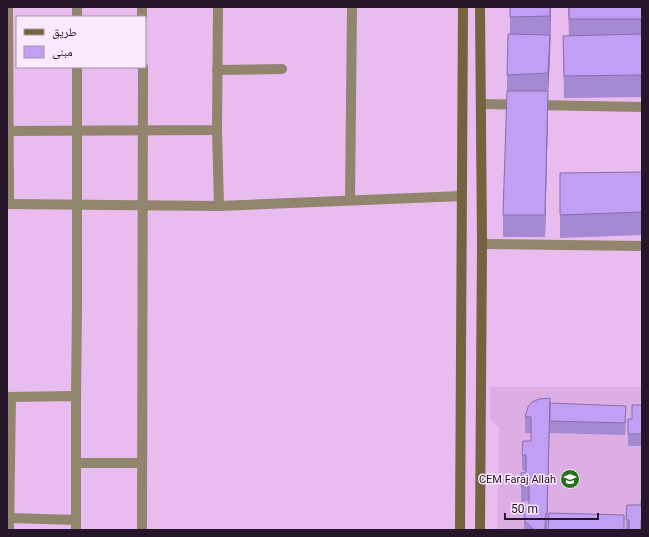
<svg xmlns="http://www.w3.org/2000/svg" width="649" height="537" font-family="Roboto,'Noto Naskh Arabic',sans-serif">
  <rect width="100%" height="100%" fill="#e8bcef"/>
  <path fill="#dcaee4" d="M490 387H642V530H497L499 428 490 419Z"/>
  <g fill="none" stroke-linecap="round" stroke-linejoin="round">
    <g stroke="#92856d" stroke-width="10">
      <path d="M8 7 9 204"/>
      <path d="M142 7V17"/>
      <path d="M77 17V7"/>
      <path d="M217 70 282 69"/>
      <path d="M481 104 642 107"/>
      <path d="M217 130 219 206"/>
      <path d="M7 131 217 130 218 7"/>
      <path d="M350 200 352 7"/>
      <path d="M7 204 219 206 462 196"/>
      <path d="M482 244 642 246"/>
      <path d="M76 396 77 306V67"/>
      <path d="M7 397 76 396V530"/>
      <path d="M76 463H142"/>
      <path d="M9 518 76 520"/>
      <path d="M9 530 11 397"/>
      <path d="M142 530 143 67"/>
    </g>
    <g stroke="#75623e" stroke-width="10">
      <path d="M460 530 463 7"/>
      <path d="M480 530 482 244 480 7"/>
    </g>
  </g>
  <g fill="#a589d2">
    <path d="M510 7H551L550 57 548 91V113L545 237H503V215L507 97V75L510 34Z"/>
    <path d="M568 7H642V97L564 98 563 36H569Z"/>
    <path d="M642 172V235L560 238V215Z"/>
    <path d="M550 398 547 529H546V530H524V509H529V501L521 502V486L526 472V471L522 470V455L531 441V433H525V417Z"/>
    <path d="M642 405V446H628V419H632Z"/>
    <path d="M626 418 625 435 550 433V421Z"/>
    <path d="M642 489V530H626L627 505H641Z"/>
  </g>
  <g fill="#866fab">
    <path d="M550 7H551L550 57 548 95V73L550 36Z"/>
    <path d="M548 91V113L545 237V215Z"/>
    <path d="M550 398V414L547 529V513Z"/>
  </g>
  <g fill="#c09ff4" stroke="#866fab">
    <path d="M510 7H550V16L510 17Z"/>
    <rect x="569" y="7" width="73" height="12"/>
    <path d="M508 34 550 35 548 73 507 75Z"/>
    <path d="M642 34V75L564 76 563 36Z"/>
    <path d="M507 91H548L545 215H503Z"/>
    <path d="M642 172V212L560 215V173Z"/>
    <path d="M550 398 547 513H546L545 530H535L531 527 525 521 524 515V509H529V486H521V473L526 472V455H522L523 441H531V417H525L528 407 532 402 539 399Z"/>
    <path d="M550 403 626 406 625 423 550 421Z"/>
    <path d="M632 405H642V434H628V419H632Z"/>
    <path d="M642 489V520H641V530H629V520H626L627 505H641Z"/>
    <path d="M549 513 624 515V530H548Z"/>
  </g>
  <defs>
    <symbol id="school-disc" viewBox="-11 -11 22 22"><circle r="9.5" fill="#237219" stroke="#fae8fc"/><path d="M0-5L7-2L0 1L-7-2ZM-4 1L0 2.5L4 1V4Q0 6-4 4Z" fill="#fff"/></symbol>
  </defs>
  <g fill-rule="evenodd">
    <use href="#school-disc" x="559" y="468" width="22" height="22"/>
  </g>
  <g text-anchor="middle" stroke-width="3" stroke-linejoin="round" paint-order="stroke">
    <g font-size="11" fill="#261629" stroke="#fae8fc" text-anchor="end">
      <text x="556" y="483">CEM Faraj Allah</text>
    </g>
  </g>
  <rect width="649" height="537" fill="none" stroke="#261629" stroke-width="16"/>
  <rect x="16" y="16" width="130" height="52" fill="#fae8fc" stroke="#a594a8"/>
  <rect x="24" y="29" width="20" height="6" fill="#75623e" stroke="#a594a8"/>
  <text x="52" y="36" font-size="12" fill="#261629">طريق</text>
  <rect x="24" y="46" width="20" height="12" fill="#c09ff4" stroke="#a594a8"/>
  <text x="52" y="56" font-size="12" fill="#261629">مبنى</text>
  <path d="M505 513v6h93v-6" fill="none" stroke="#261629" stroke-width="2"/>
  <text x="511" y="513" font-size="12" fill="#261629" stroke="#fae8fc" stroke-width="3" paint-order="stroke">50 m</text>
</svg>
